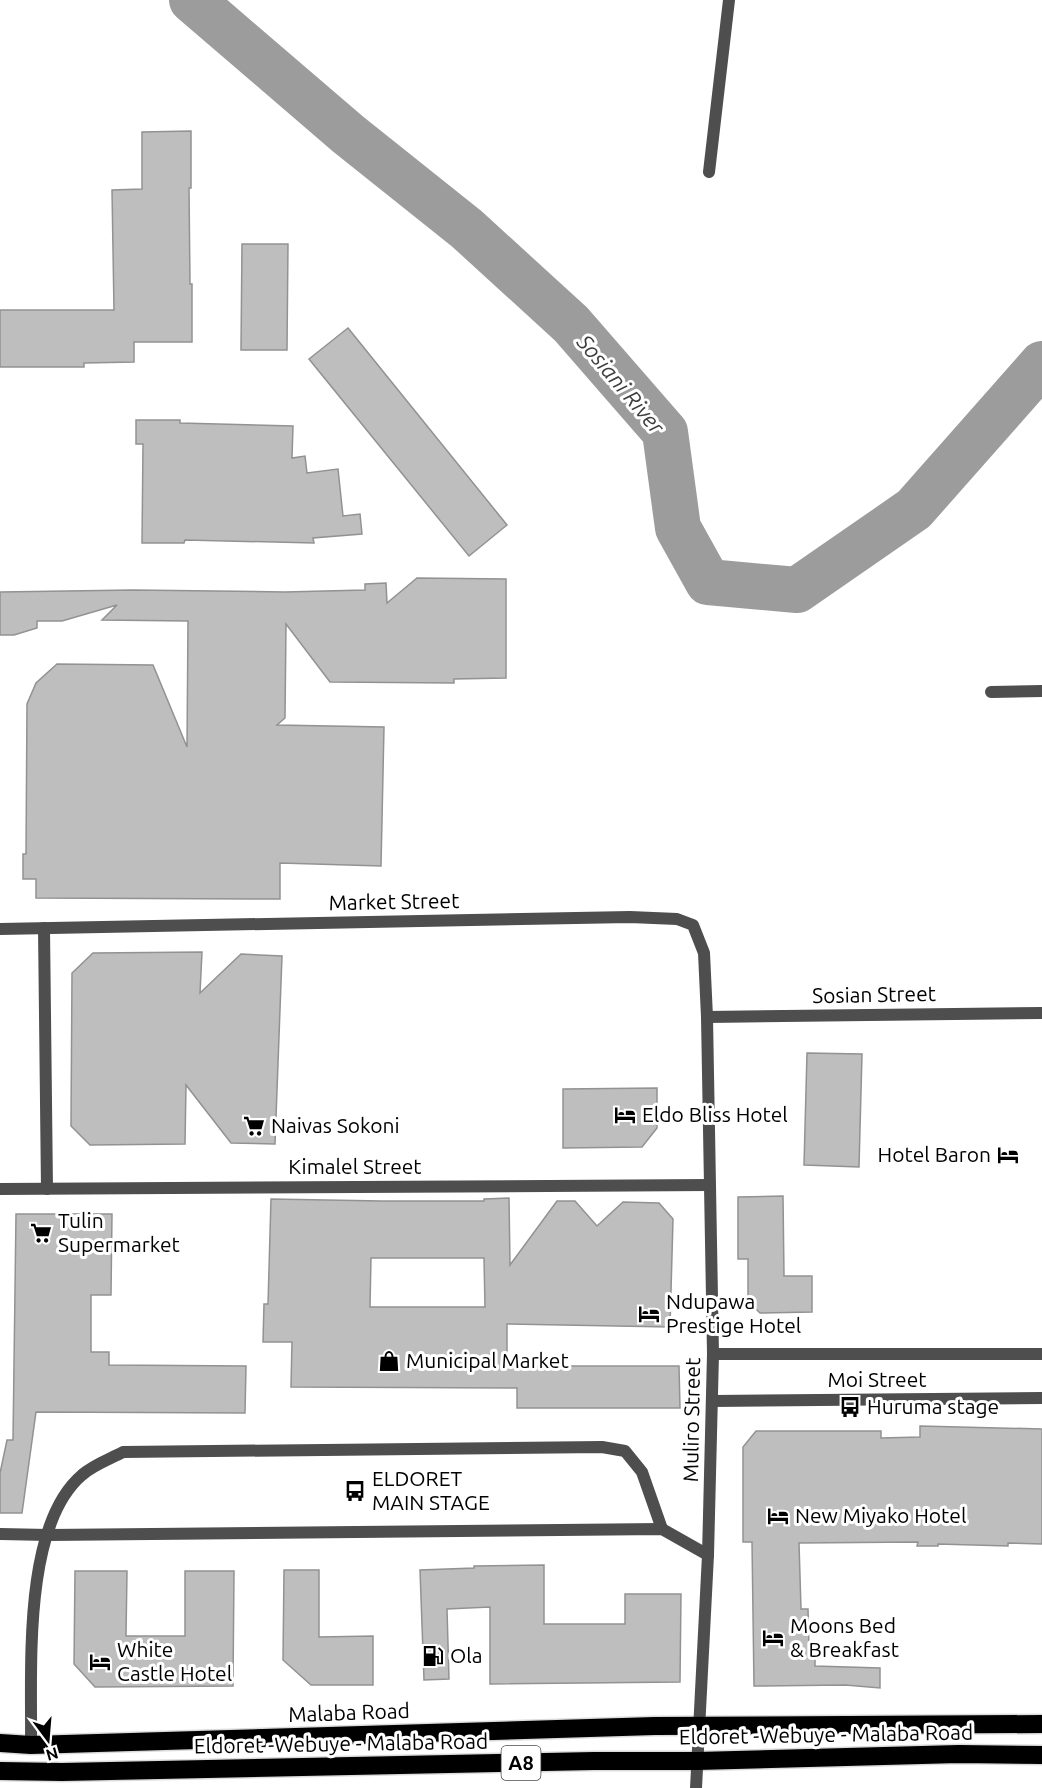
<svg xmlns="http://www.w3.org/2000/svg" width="1042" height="1788" font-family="Ubuntu,sans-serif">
  <rect width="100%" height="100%" fill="#fff"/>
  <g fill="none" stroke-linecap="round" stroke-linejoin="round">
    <path stroke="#9c9c9c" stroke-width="46" d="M192 0 348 134 467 229 571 324 665 432 678 528 708 582 797 590 914 509 1042 364"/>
  </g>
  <g fill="#bebebe" stroke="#929292" stroke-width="1.5" fill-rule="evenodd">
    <path d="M191 131V188H189L190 284H192V342H134V362L84 363V367H0V310H114L112 190 142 189V132Z"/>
    <path d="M242 244H288L287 350H241Z"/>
    <path d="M348 328 507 525 469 556 309 359Z"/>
    <path d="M136 420H180V423L293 426 292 458 305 456 307 473 338 469 343 516 360 514 362 534 313 538 314 543 185 540 184 543H142L143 444H136Z"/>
    <path d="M417 578 506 579V678L454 679V683L330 682 286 624 285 718 277 725 384 727 381 866 280 863V899L36 898V879H23V854H26L27 704 36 683 57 664 153 665 187 747 188 621 102 620 117 605 62 621H37V628L14 635H0V592L133 590 285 592 365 590V584L386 583 387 603Z"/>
    <path d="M202 952 200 993 241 954 282 956 275 1144 231 1143 186 1085 185 1144 90 1145 71 1126 72 973 93 953Z"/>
    <path d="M807 1053 862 1054 859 1167 804 1165Z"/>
    <path d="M657 1088V1128L642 1147 563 1148V1089Z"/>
    <path d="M783 1196 784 1276H812V1312L760 1313 748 1301V1259H738V1197Z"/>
    <path d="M509 1198 510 1265 557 1201H575L597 1226 623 1202 659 1203 673 1219 670 1327 507 1324V1366H679L680 1408H517V1388L291 1387 292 1342H263L264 1304H268L271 1199 382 1201H484V1199ZM371 1258H484L485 1307H370Z"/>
    <path d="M16 1214H112L111 1295H91V1352H109V1365L246 1366 245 1413 36 1412 22 1513H0V1473L7 1440H13Z"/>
    <path d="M920 1426 1042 1429V1544L1008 1543V1546L938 1544V1546H917L918 1542 799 1543 801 1609H808L809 1650H815V1666L880 1668V1688L845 1685 754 1686 752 1542H743V1447L756 1431H881V1438L920 1437Z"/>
    <path d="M544 1565V1624H625V1594H681L680 1682 490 1684V1607L447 1609 449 1679 424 1680 420 1570 474 1568V1566Z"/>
    <path d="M284 1570H319V1637L373 1636V1685H311L283 1660Z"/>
    <path d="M75 1571H127L126 1636H185V1571H234L233 1686 95 1687 74 1664Z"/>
  </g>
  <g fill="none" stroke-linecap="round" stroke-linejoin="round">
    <defs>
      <g id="highway">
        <path d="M0 1743 31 1745 655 1726 1042 1724"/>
        <path d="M0 1771 62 1772 594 1761H697L959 1754 1042 1755"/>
      </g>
    </defs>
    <use href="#highway" stroke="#dbdbdb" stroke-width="21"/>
    <g stroke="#4e4e4e" stroke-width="12">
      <path d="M709 172 729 0"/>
      <path d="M991 692 1042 691"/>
      <path d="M44 928 47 1189"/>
      <path d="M0 929 630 917 677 919 693 925 704 953 707 1017 713 1354 708 1555 696 1788"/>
      <path d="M707 1017 1042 1013"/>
      <path d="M0 1189 710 1185"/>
      <path d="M713 1354H1042"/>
      <path d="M713 1401 1042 1398"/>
      <path d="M0 1534 48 1535 662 1529 708 1555"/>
      <path d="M31 1745C32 1671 22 1526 82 1475 93 1465 110 1459 123 1452L602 1447 625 1451 642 1472 662 1529"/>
    </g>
    <use href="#highway" stroke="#000" stroke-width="18"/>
  </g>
  <defs>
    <symbol id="hotel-bare" viewBox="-9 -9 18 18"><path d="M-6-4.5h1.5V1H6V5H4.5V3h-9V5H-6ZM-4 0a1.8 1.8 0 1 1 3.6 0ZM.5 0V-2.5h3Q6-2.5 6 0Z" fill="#000" stroke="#fff" stroke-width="2.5" paint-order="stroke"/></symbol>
    <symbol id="supermarket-bare" viewBox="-9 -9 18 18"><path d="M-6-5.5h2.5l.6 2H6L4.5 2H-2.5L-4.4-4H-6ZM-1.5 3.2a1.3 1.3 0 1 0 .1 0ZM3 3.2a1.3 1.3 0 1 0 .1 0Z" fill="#000" stroke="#fff" stroke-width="2.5" paint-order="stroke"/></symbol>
    <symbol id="shop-bare" viewBox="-9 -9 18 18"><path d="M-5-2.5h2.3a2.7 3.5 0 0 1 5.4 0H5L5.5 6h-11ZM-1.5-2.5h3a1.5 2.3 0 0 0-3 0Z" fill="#000" stroke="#fff" stroke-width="2.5" paint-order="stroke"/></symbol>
    <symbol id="bus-bare" viewBox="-9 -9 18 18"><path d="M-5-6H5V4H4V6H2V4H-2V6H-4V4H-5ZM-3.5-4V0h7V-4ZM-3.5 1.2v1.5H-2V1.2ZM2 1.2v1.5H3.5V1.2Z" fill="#000" stroke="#fff" stroke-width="2.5" paint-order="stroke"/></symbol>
    <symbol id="fuel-bare" viewBox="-9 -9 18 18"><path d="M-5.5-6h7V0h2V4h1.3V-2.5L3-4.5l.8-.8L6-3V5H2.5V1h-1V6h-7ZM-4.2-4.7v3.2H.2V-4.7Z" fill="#000" stroke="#fff" stroke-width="2.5" paint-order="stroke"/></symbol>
  </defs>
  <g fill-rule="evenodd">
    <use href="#hotel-bare" x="610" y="1100" width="30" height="30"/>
    <use href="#supermarket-bare" x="239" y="1111" width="30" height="30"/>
    <use href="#hotel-bare" x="993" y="1140" width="30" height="30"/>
    <use href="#supermarket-bare" x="26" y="1218" width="30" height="30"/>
    <use href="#hotel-bare" x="634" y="1299" width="30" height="30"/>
    <use href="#shop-bare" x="374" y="1346" width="30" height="30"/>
    <use href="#bus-bare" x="835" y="1392" width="30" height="30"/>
    <use href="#bus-bare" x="340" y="1476" width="30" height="30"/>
    <use href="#hotel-bare" x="763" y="1501" width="30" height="30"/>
    <use href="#hotel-bare" x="758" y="1623" width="30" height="30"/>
    <use href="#fuel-bare" x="418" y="1641" width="30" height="30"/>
    <use href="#hotel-bare" x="85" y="1647" width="30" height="30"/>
  </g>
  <g text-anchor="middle" stroke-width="6" stroke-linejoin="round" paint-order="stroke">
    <rect fill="#fff" stroke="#4c4c4c" stroke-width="1.5" x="501.5" y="1746" width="39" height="34" rx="4.5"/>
    <g font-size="20" font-weight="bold" fill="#000">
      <text x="521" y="1770">A8</text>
    </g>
    <g font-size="21" fill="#000" stroke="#fff">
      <text transform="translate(394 902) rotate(-1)" y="7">Market Street</text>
      <text transform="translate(874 995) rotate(-1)" y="7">Sosian Street</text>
      <text x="355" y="1174">Kimalel Street</text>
      <text x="877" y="1387">Moi Street</text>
      <text transform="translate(692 1420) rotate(-89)" y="7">Muliro Street</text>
      <text transform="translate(349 1713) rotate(-2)" y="7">Malaba Road</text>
      <text transform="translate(826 1735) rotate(-1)" y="7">Eldoret -Webuye - Malaba Road</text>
      <text transform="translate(341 1744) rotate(-1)" y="7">Eldoret -Webuye - Malaba Road</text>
    </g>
    <g font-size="21" fill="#000" stroke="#fff" text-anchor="start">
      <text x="642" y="1122">Eldo Bliss Hotel</text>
      <text x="271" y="1133">Naivas Sokoni</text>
      <text x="991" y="1162" text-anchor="end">Hotel Baron</text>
      <text x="58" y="1228">Tulin<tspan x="58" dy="24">Supermarket</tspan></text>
      <text x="666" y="1309">Ndupawa<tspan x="666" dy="24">Prestige Hotel</tspan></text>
      <text x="406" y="1368">Municipal Market</text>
      <text x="867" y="1414">Huruma stage</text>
      <text x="372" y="1486">ELDORET<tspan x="372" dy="24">MAIN STAGE</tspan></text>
      <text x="795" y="1523">New Miyako Hotel</text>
      <text x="790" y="1633">Moons Bed<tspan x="790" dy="24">&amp; Breakfast</tspan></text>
      <text x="117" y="1657">White<tspan x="117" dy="24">Castle Hotel</tspan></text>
      <text x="450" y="1663">Ola</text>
    </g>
    <g font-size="22" font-style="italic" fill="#3d3d3d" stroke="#fff">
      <text transform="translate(621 384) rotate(50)" y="8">Sosiani River</text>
    </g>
  </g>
  <g transform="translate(48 1740) rotate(164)" stroke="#ffffff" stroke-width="4.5" paint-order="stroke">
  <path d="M0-4.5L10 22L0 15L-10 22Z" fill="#000000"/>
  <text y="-9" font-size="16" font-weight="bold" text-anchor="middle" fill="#000000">N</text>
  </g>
</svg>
